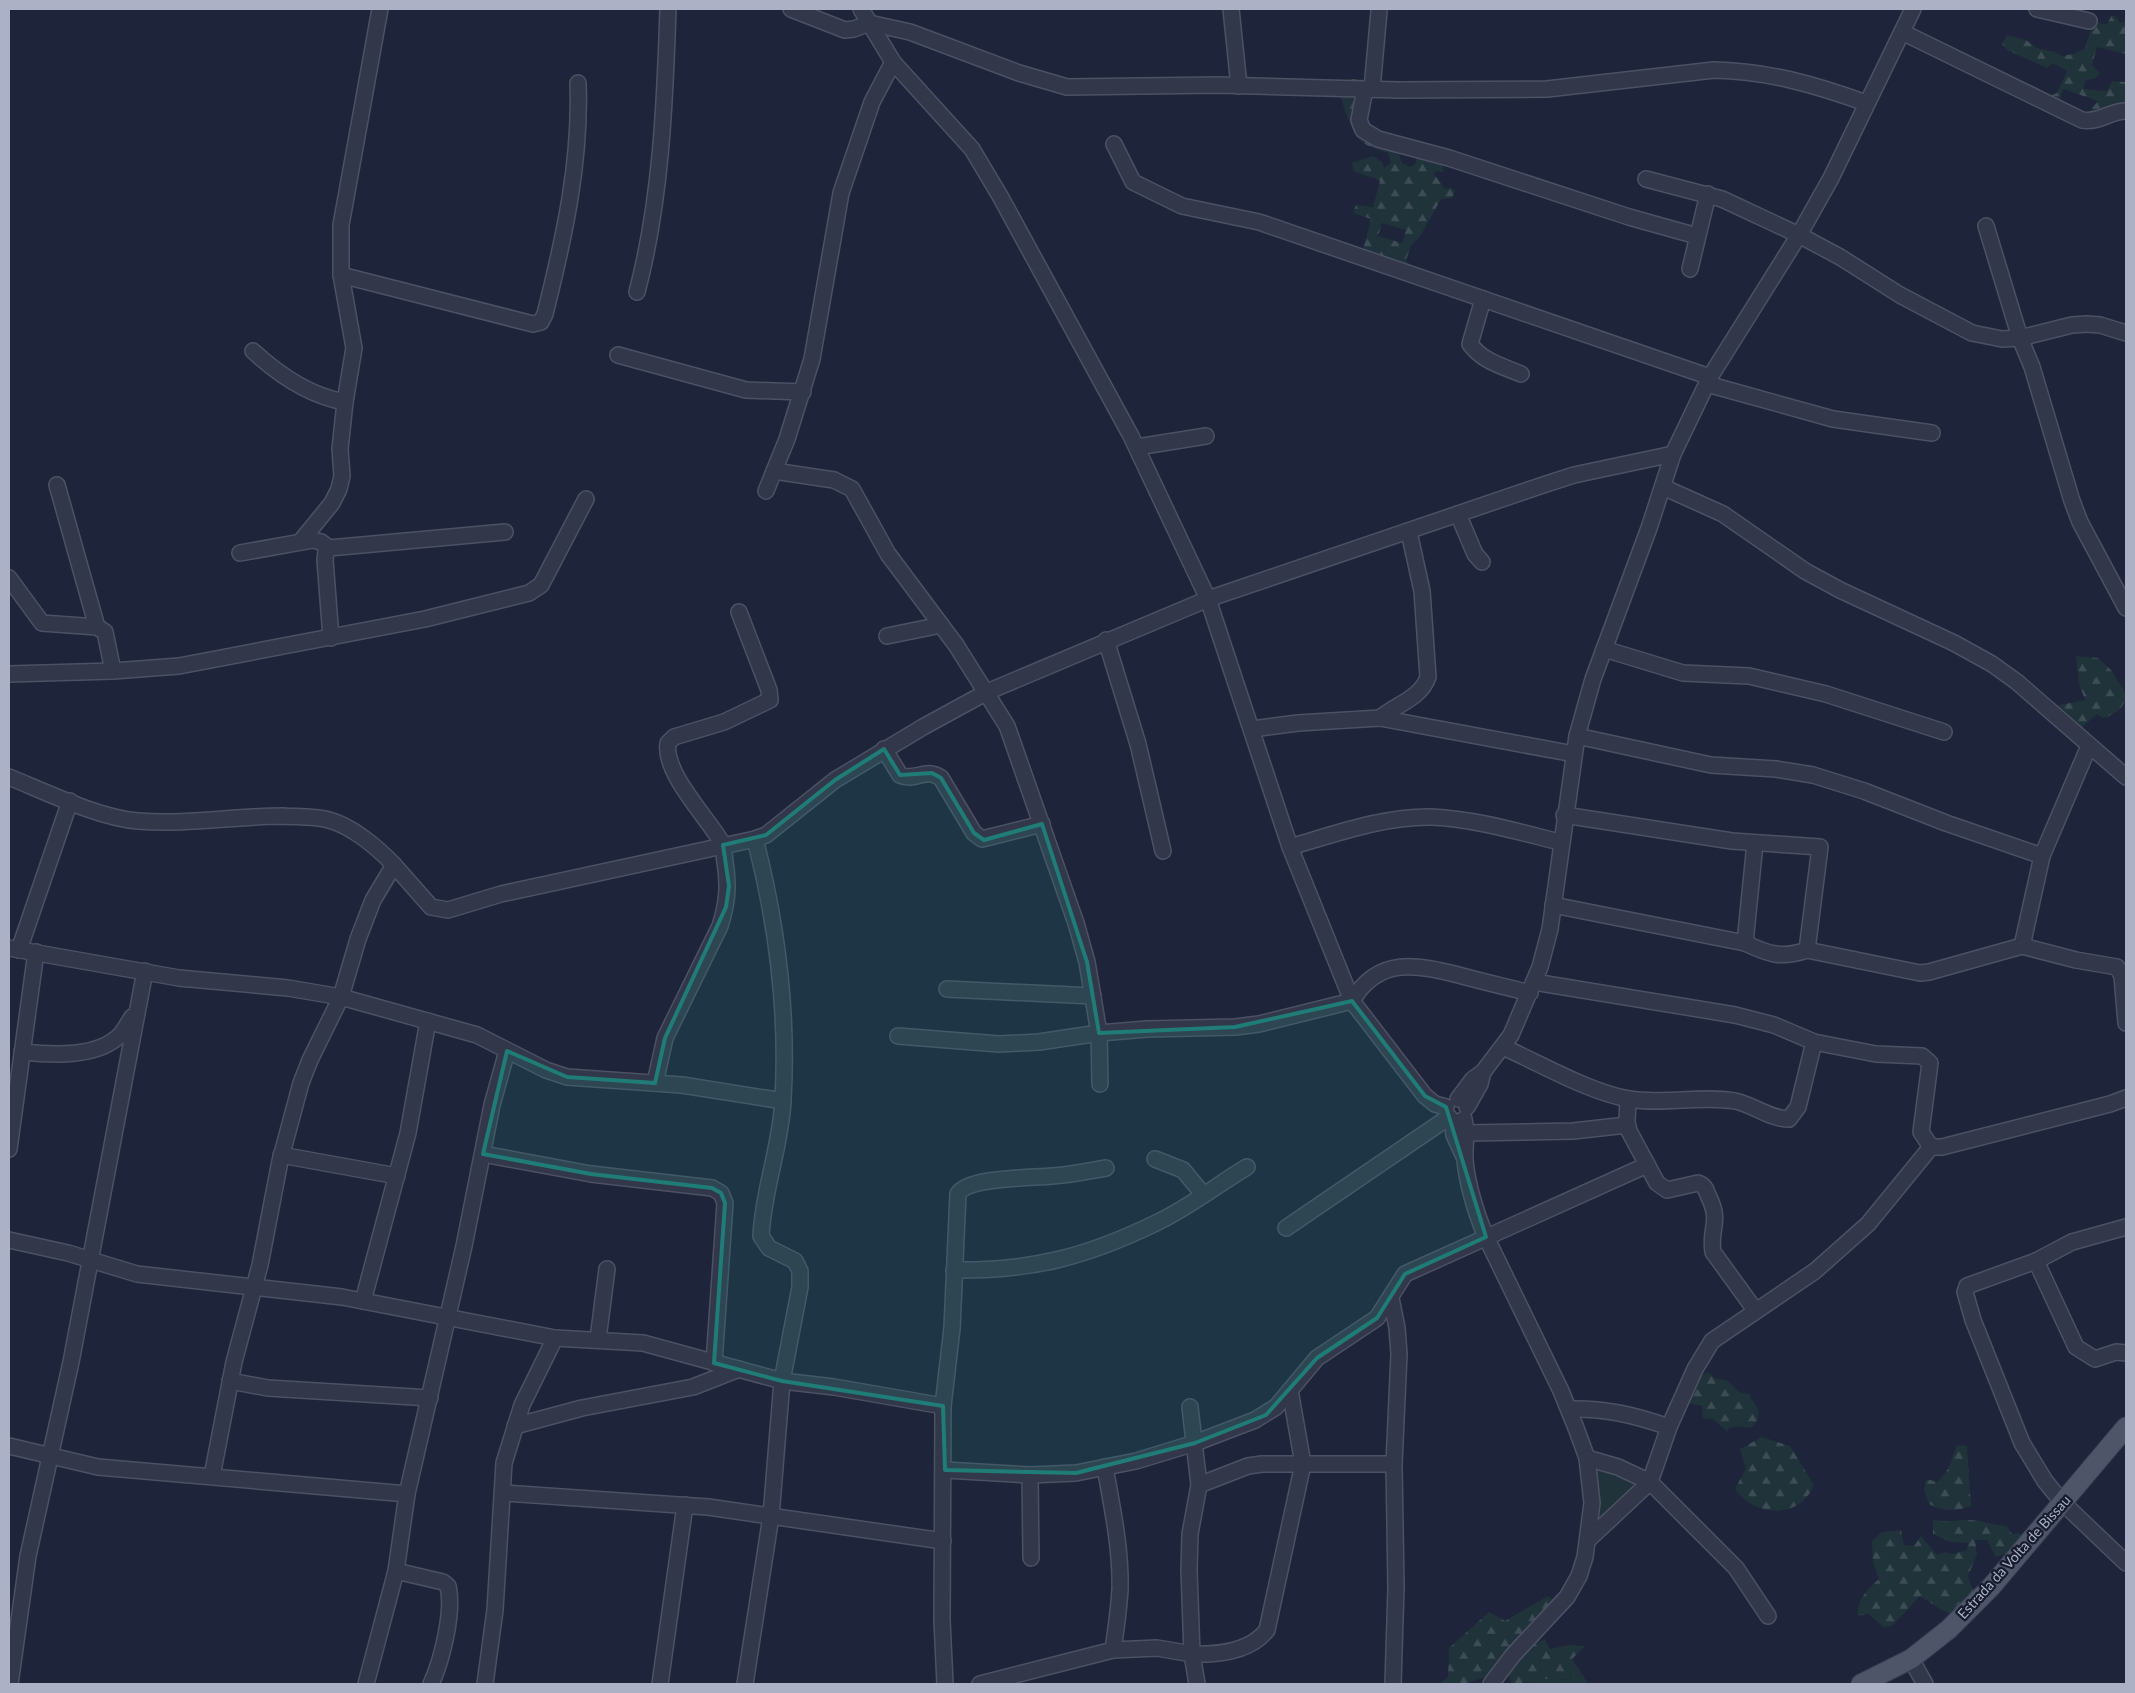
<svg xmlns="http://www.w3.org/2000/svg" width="2135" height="1693" font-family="Lato,sans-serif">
  <defs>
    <pattern id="forest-firs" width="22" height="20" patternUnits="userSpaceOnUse" patternTransform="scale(1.25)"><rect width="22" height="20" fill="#20323a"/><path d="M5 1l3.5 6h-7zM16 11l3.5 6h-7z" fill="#3e4d55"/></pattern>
  </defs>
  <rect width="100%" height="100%" fill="#1e2439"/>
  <g fill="#20323a">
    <path d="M1588 1462 1641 1475 1612 1517 1601 1526Z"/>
    <path d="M1581 1672 1588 1684H1521C1526 1683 1532 1680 1537 1679 1551 1677 1571 1685 1581 1672Z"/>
  </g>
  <g fill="url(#forest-firs)" fill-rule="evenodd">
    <path d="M2112 15 2116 17 2120 23 2126 22V54L2097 47 2092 65 2100 73 2095 78 2085 81 2084 89 2107 91 2112 81 2126 82V111L2087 119 2089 112 2098 101 2063 89 2058 105 2048 109 2030 105 2021 91 2030 84 2039 88 2043 99 2057 93 2067 71 2053 63 2047 68 2007 50 2002 44 2007 35 2026 40 2037 48 2055 52 2062 56 2073 54 2085 48 2090 32 2098 23 2107 24Z"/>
    <path d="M1350 79H1362L1370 93 1371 101 1366 105 1360 120 1396 145 1402 163 1410 167 1415 164 1417 156 1443 157V172L1437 171 1434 174 1445 189 1452 188 1455 191 1452 198 1441 199 1421 235 1411 246 1406 260 1414 269 1362 253 1371 219 1353 213 1356 205 1373 207 1380 181C1372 176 1362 176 1354 171L1352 163 1373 156 1382 162 1384 168 1391 163 1388 153C1380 150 1368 147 1362 142 1352 134 1338 95 1339 84ZM1382 223 1406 230 1402 243 1378 236Z"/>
    <path d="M2076 656 2098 658 2111 670 2126 694C2126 707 2115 715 2103 718L2097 714 2082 727 2062 719 2055 706 2085 700 2079 684Z"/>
    <path d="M1708 1372 1716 1379 1727 1380 1739 1392 1748 1394 1759 1410 1757 1421 1751 1428 1737 1426 1729 1428 1727 1432 1713 1419 1703 1418 1702 1406 1687 1403 1698 1376Z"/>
    <path d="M1762 1437 1790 1446 1814 1485C1800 1520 1754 1517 1735 1489L1746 1468 1740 1449Z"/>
    <path d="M1957 1445 1967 1446 1971 1506C1956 1512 1943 1512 1929 1504L1924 1491 1926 1479 1938 1482 1948 1469Z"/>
    <path d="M1933 1519C1946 1523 1955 1520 1968 1520 1981 1520 1994 1525 2007 1526L2012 1534 2031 1533 2021 1548 1996 1557 1987 1540H1975L1977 1554 1968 1576 1975 1596 1956 1617 1940 1609 1920 1596 1892 1626 1883 1627 1869 1614 1858 1616C1856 1600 1869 1588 1879 1579L1873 1563 1872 1541 1882 1532 1901 1530 1904 1545 1914 1546 1921 1536 1937 1555 1945 1552 1953 1554 1967 1550 1968 1543 1950 1542 1933 1534Z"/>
    <path d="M1548 1596 1552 1599 1536 1622 1488 1676 1465 1684H1439L1448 1677 1449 1648 1489 1612 1505 1621Z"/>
    <path d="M1545 1639 1550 1649 1569 1645 1585 1646 1572 1659 1581 1672C1572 1684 1552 1678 1539 1679 1530 1680 1522 1684 1512 1684L1508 1675C1518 1658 1527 1647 1545 1639Z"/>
  </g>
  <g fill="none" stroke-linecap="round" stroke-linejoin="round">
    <defs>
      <g id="minor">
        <path d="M791 9 845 30 854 29 869 23 910 32 1019 73 1067 87 1219 85 1398 90 1547 89 1714 70C1768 71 1816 85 1866 103"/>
        <path d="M861 9 893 62 972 149 1000 196 1131 436 1208 599 1290 847 1352 1001 1425 1096 1435 1104 1446 1107"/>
        <path d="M1231 9 1239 86"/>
        <path d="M2037 9 2089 21"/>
        <path d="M1902 32 2082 120C2099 123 2110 111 2126 111"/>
        <path d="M1365 89 1359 120 1363 130 1378 139 1449 158 1629 217 1697 236"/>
        <path d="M1372 89 1379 11"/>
        <path d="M1114 144 1133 182 1182 206 1259 222 1710 377"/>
        <path d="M1646 179 1722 199 1799 235 1840 257 1900 295 1972 333 2002 339 2020 338 2072 325 2087 324 2100 325 2126 333"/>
        <path d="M1986 226 2020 338 2032 367 2072 501 2080 522 2126 608"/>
        <path d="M1690 269 1708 194"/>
        <path d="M341 275 533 324 541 322 545 314C564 238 581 162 578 83"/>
        <path d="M637 292C661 201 665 103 668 9"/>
        <path d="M1483 299 1470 344C1482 361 1502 366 1521 374"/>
        <path d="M253 351C278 374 310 396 345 402L354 348 341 275V225L380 9"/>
        <path d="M618 355 746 390 803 392"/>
        <path d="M1707 384 1833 419 1932 433"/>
        <path d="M1137 447 1206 436"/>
        <path d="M774 471 834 480 852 489 888 554 956 645 1007 726 1076 923 1087 962 1099 1033 1100 1084"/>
        <path d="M57 485 97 627"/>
        <path d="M1663 487 1723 514 1805 571 1840 590 1954 643 1992 664 2017 682 2126 777"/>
        <path d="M766 491 787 439 812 359 841 193 872 102 893 62"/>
        <path d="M1458 514 1475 554 1482 562"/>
        <path d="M301 541 332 503 339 489 342 476 340 449 345 402"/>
        <path d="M240 553 313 540 321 542 329 548"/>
        <path d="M9 578 42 623 97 627 105 632 113 671"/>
        <path d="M887 636 941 625"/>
        <path d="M331 638 325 560 326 551 329 548 505 532"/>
        <path d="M1106 640 1138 744 1163 851"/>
        <path d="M1604 649 1683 673 1749 676 1826 694 1944 732"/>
        <path d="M9 674 113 671 179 666 425 619 529 593 541 585 586 499"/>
        <path d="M1380 718C1397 704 1421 698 1428 677L1422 591 1409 532"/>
        <path d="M1252 729 1298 723 1380 718 1574 754"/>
        <path d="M1577 736 1711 765 1776 769 1813 775 1864 791 1946 823 2042 856"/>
        <path d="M884 749 900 775C915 782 925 767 941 778L974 833 982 839 1042 824"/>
        <path d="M9 777C46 792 99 818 138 821 187 825 235 816 283 816 298 817 314 816 329 820 352 826 378 848 394 865"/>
        <path d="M1564 815 1732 841 1820 847 1807 950 1920 973 1929 972 2022 946 2042 856 2089 746"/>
        <path d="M1290 847C1335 834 1384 816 1432 817 1475 819 1519 832 1560 842"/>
        <path d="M1553 905 1745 943 1755 843"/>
        <path d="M1745 943C1768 954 1781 959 1807 950"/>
        <path d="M2022 946 2076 960 2117 967 2122 976 2126 1023"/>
        <path d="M9 948 179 978 288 988 341 997 477 1035 546 1070 567 1077 682 1085 783 1101"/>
        <path d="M19 950 70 801"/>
        <path d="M1534 982 1735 1015 1774 1025 1814 1042 1876 1054 1922 1056 1930 1063 1921 1132 1931 1147"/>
        <path d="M947 989 1093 996"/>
        <path d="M898 1036 999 1044 1039 1042 1099 1033 1147 1029 1235 1027 1259 1024 1352 1001C1379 955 1418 965 1462 976 1484 982 1507 987 1530 993"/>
        <path d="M1503 1047C1539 1063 1591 1093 1629 1099 1664 1105 1700 1095 1735 1101 1754 1105 1770 1119 1789 1119L1798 1107 1814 1042"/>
        <path d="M22 1052C52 1055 99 1058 121 1034 125 1029 129 1022 132 1017"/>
        <path d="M655 1083 665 1038 720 926C727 904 729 886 725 862 724 856 724 849 722 843 708 818 663 773 668 743L674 737 724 722 770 700 769 690 739 612"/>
        <path d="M1458 1099 1473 1079 1483 1072 1511 1035 1540 967 1550 929 1577 736 1593 679 1649 528 1673 454 1710 377 1799 235 1831 178 1913 9"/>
        <path d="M1628 1099 1627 1122 1629 1131 1657 1183 1667 1190 1698 1183C1704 1185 1706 1189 1708 1195 1722 1223 1709 1227 1713 1252L1755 1310"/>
        <path d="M1467 1107 1480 1084 1483 1072"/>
        <path d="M1464 1119C1468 1136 1464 1145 1465 1161 1468 1188 1476 1213 1486 1237L1561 1391 1576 1428 1587 1458 1592 1503 1585 1557 1579 1576 1567 1597 1513 1655 1491 1684"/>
        <path d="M1452 1120 1454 1135 1465 1159"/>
        <path d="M1467 1133 1573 1131 1627 1125"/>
        <path d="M1931 1147H1942L2110 1104 2126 1098"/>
        <path d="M9 1149 36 952"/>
        <path d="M483 1154 591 1174 712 1188 721 1193 725 1203 714 1363"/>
        <path d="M281 1155 397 1176"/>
        <path d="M1155 1159 1183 1170 1203 1194"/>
        <path d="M2126 1227 2072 1242 2036 1261 1967 1286 1965 1292 1973 1320 2022 1443 2045 1481 2062 1502 2126 1563"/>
        <path d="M1286 1228 1449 1117"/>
        <path d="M9 1240 68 1253 137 1274 342 1297 555 1338 643 1343 782 1381 834 1387 943 1406"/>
        <path d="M2036 1261 2076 1347 2095 1359 2116 1352 2126 1353"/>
        <path d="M954 1270C1032 1271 1086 1257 1156 1223 1188 1208 1217 1185 1247 1167"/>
        <path d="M1391 1298 1397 1328 1399 1354 1394 1464 1396 1587 1393 1684"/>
        <path d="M363 1301 408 1133 428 1021"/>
        <path d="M598 1339 607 1269"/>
        <path d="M230 1381 268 1388 430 1398"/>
        <path d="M1569 1409C1605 1408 1634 1415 1669 1427"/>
        <path d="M515 1426 582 1408 693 1387 739 1369"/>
        <path d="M9 1446 98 1467 407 1494 396 1571 366 1684"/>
        <path d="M1587 1458 1618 1467 1650 1482 1736 1568 1768 1616"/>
        <path d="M1105 1467C1112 1507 1121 1548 1120 1589 1119 1609 1116 1629 1113 1650"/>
        <path d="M945 1470 1030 1475 1076 1473 1136 1461 1195 1443 1255 1420 1276 1407 1317 1358 1377 1318 1405 1274 1647 1165"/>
        <path d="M1030 1475 1031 1558"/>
        <path d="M212 1476 234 1362 260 1265 280 1161 301 1083 310 1060 341 997 358 939 373 900 394 865 431 907 448 910 501 894 755 839 766 835 835 780 923 727 987 692 1208 599 1543 485 1574 475 1673 454"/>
        <path d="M1199 1485 1248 1466 1262 1464H1394"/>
        <path d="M503 1493 708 1507 943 1541"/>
        <path d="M407 1494 464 1246 492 1105 507 1051"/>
        <path d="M1588 1540 1650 1482 1669 1427 1695 1369 1712 1341 1815 1271 1868 1224 1931 1147"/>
        <path d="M396 1571 443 1582 448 1586C454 1612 442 1660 431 1684"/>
        <path d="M1911 1659 1925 1684"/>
        <path d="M10 1684 28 1556 71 1362 145 971"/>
        <path d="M485 1684 495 1610 504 1463 522 1405 555 1338"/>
        <path d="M660 1684 685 1505"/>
        <path d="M745 1684 771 1516 782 1381 800 1287V1271L795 1261 769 1248 761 1236C763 1190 781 1146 783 1100 788 1013 777 924 755 839"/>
        <path d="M945 1684 942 1620 943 1406 952 1328 958 1194C967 1177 1033 1178 1052 1176 1070 1175 1088 1171 1106 1168"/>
        <path d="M980 1684 1113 1650 1157 1648 1192 1654 1189 1570 1190 1534 1199 1485 1190 1407"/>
        <path d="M1197 1684 1192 1654C1219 1655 1250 1652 1267 1630L1303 1464 1290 1390"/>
      </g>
      <path id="major" d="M1861 1684 1911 1659 1949 1629 1991 1587 2126 1427"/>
    </defs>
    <use href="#minor" stroke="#4c5164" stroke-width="18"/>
    <use href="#major" stroke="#3b4053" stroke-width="21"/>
    <use href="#minor" stroke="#323749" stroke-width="15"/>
    <use href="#major" stroke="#4f5569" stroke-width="19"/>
  </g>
  <path fill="#1f7c77" fill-opacity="0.2" stroke="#1f7c77" stroke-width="4" stroke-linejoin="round" d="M884 749 900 775 932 773 941 778 974 833 984 840 1042 824 1087 962 1099 1033 1235 1027 1352 1001 1425 1096 1446 1107 1486 1237 1405 1274 1377 1318 1317 1358 1266 1415 1195 1443 1076 1473 945 1470 943 1406 782 1381 714 1363 725 1203 721 1193 712 1188 591 1174 483 1154 507 1051 567 1077 655 1083 665 1038 726 907 729 886 723 845 766 835 835 780Z"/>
  <g text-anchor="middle" stroke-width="4.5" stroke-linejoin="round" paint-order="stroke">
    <g font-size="14" fill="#acb1c6" stroke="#171c2d">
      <text transform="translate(2014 1557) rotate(-48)" y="5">Estrada da Volta de Bissau</text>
    </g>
  </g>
  <rect width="2135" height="1693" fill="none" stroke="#acb1c6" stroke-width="20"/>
</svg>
